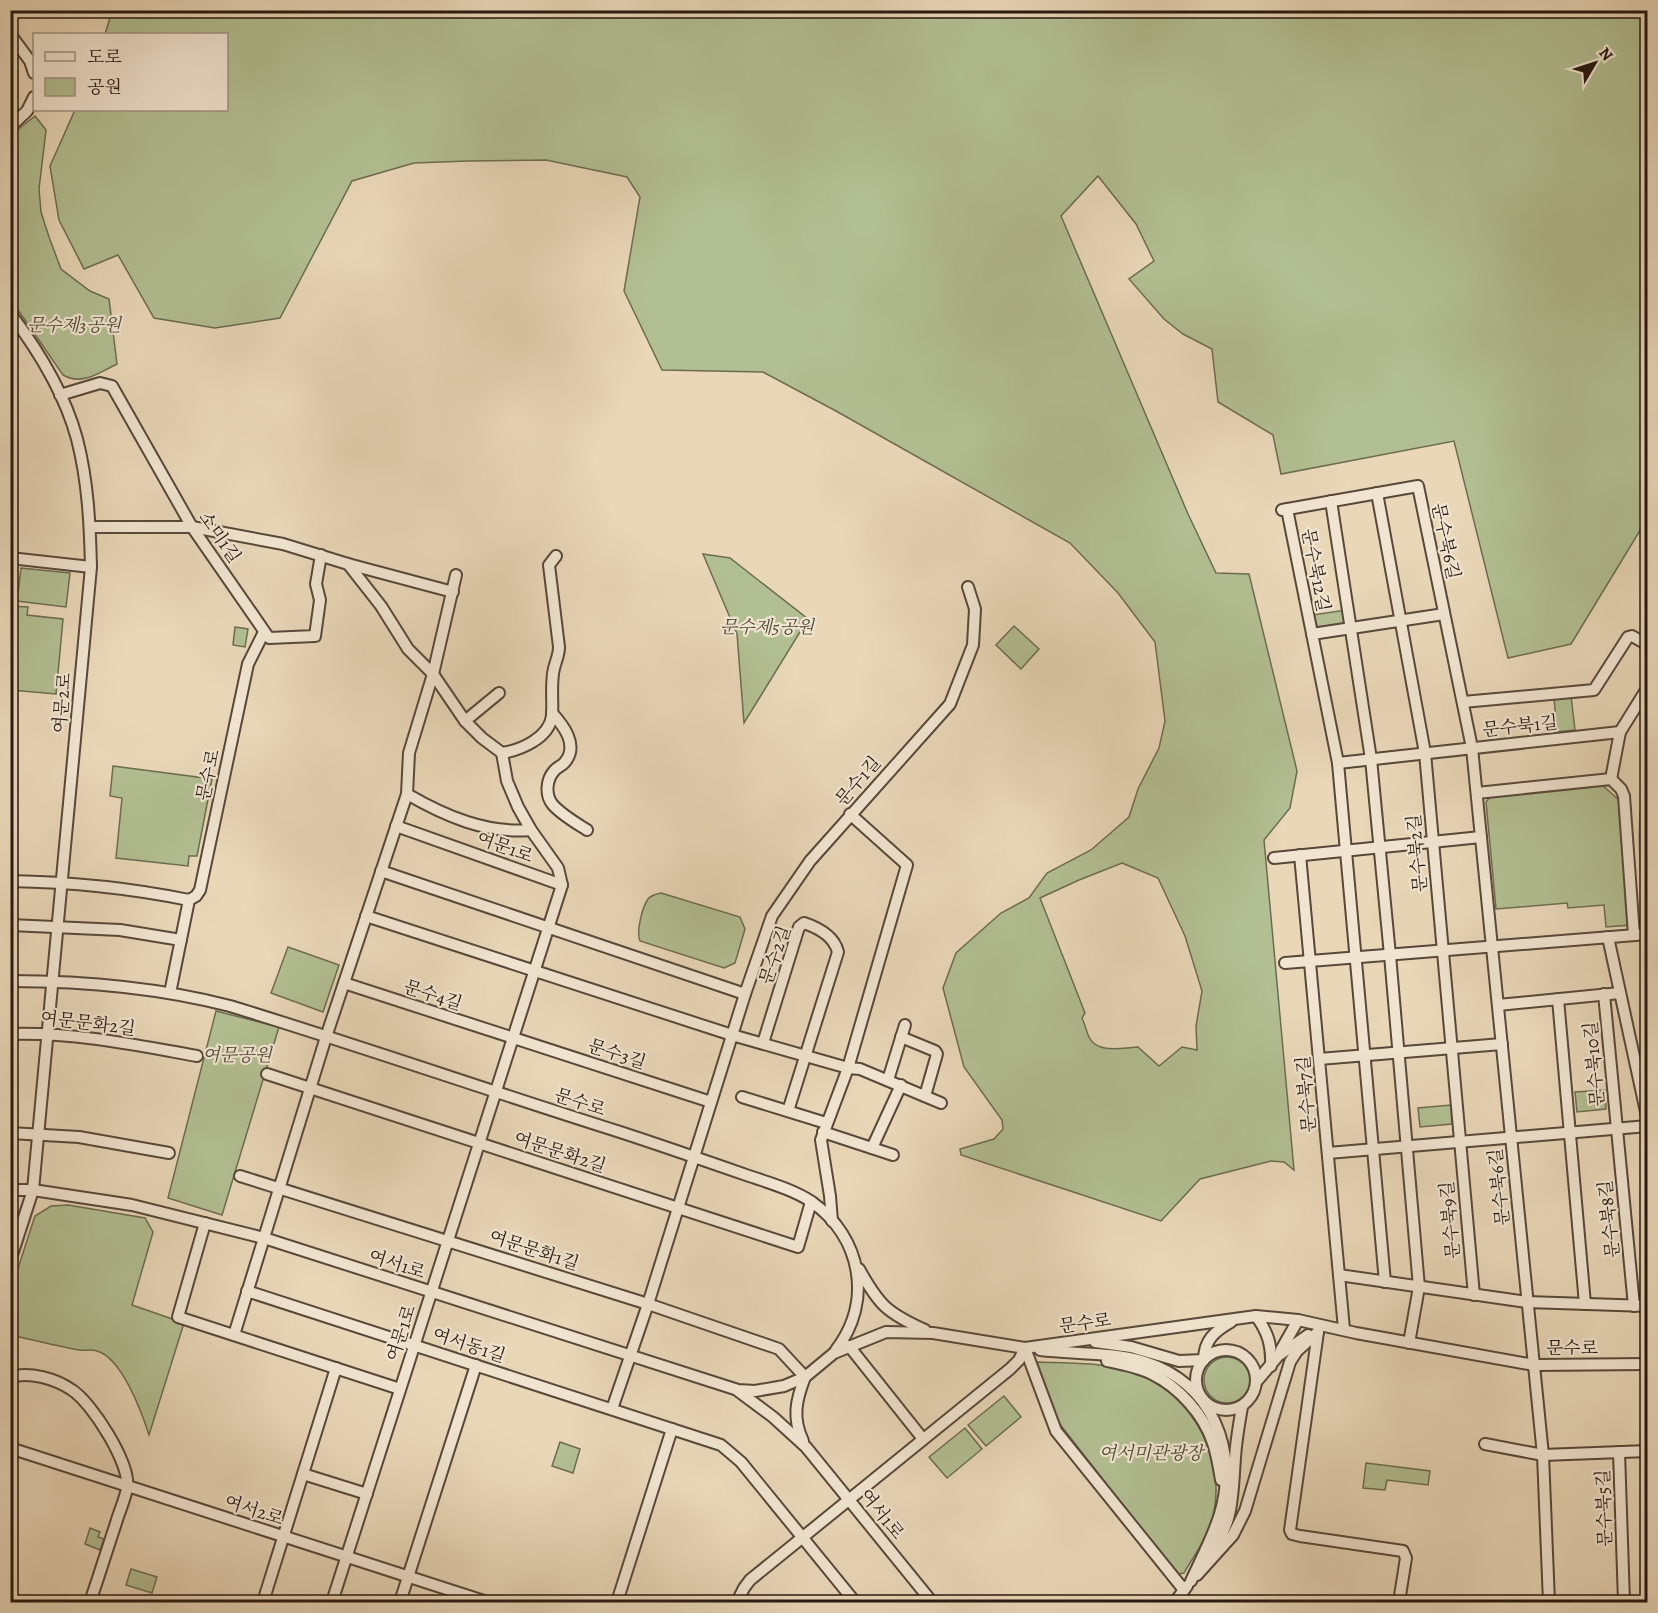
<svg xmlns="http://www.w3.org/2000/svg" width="1658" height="1613" font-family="Alegreya,'Noto Serif KR',serif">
  <rect width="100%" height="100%" fill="#e9d7b8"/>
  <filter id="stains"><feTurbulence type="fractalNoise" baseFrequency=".00333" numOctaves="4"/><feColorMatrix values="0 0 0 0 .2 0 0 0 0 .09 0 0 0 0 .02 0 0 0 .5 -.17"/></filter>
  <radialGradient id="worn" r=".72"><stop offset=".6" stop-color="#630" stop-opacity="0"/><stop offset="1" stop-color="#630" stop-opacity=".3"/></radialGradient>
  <g fill="#b2bf92" stroke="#6c6c51" stroke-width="1.5" fill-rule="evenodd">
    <path d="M112 11H1647V519L1571 644 1508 658 1454 441 1281 474 1273 435 1218 402 1212 349 1183 334 1164 319 1129 279 1154 261 1136 224 1098 176 1061 216 1188 514 1216 573 1249 574 1297 771 1290 808 1264 840 1294 1170 1284 1162 1271 1161 1200 1179 1161 1221 961 1155 960 1149 994 1139 1003 1129 1002 1120 964 1067 943 988 956 953 1001 913 1029 898 1047 873 1091 850 1129 817 1138 789 1159 748 1165 721 1155 642 1118 593 1070 543 836 411 763 372 662 370 624 291 640 197 627 177 546 160 468 161 414 163 352 181 280 318 215 328 154 318 118 255 84 269 59 220 50 166 75 110H226V34H105ZM1122 863 1158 878 1185 936 1202 991 1196 1026 1197 1050 1182 1047 1159 1066 1138 1047C1122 1048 1097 1054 1089 1037 1086 1031 1085 1024 1082 1018L1085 1013 1040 898 1079 880Z"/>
    <path d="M35 116 46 130 39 189 41 212 49 237 61 269 90 291 109 299 117 364C98 373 82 386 63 375L11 300V135Z"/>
    <path d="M703 554 730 558 808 619 744 723 737 634Z"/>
    <path d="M21 568 70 573 66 607 17 601Z"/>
    <path d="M10 606 28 607 27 615 63 619 56 694 11 690Z"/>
    <path d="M1346 610 1348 623 1317 631 1312 615Z"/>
    <path d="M1014 626 1039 649 1021 669 996 645Z"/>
    <path d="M235 627 248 629 245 647 233 645Z"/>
    <path d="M1571 696 1575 730 1557 732 1554 698Z"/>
    <path d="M113 766 212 779 197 856H189L188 866 116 858 122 798 110 796Z"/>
    <path d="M1601 784 1619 800 1631 925 1606 927 1604 905 1568 908 1567 903 1496 909 1486 802 1490 797Z"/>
    <path d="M661 893 740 917 745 929 735 963 724 968 640 941C636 932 642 908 648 899 651 895 656 894 661 893Z"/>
    <path d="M288 947 339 965 323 1012 271 993Z"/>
    <path d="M216 1011 279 1027 222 1215 168 1198Z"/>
    <path d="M1605 1090 1606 1109 1577 1112 1575 1092Z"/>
    <path d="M1451 1105 1452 1124 1420 1127 1418 1108Z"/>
    <path d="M68 1205 145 1218 153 1232 132 1305 184 1323 149 1435C142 1413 122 1358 97 1351 92 1349 84 1351 79 1350 56 1346 33 1340 11 1335V1290L35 1216 51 1206Z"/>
    <circle cx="1227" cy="1380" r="23"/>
    <path d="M1037 1362C1067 1363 1100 1362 1129 1371 1193 1390 1233 1465 1209 1529 1203 1544 1192 1559 1184 1573L1178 1574 1175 1572 1059 1423Z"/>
    <path d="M1004 1396 1021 1417 986 1446 968 1425Z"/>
    <path d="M965 1428 982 1449 947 1478 929 1457Z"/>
    <path d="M560 1442 580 1449 573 1473 552 1466Z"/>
    <path d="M1366 1463 1430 1471 1428 1485 1387 1480 1385 1490 1363 1488Z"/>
    <path d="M90 1528 100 1532 98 1537 104 1539 100 1550 85 1544Z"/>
    <path d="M131 1569 157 1577 152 1593 126 1585Z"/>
  </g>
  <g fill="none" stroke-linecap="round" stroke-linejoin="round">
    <path stroke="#6a7a6f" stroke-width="3" d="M1648 769C1635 814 1640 880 1648 926"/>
    <defs>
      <g id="minor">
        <path d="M10 34 30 61 34 73"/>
        <path d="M10 127 27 111 34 97"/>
        <path d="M10 313C38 350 65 394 77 439 88 481 90 525 91 567L33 1190 10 1261"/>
        <path d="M60 395 100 383 112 386 192 527 269 638 315 636 320 600 316 584 321 555"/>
        <path d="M1377 493 1425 753 1474 1295"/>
        <path d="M1331 501 1371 759 1390 955 1419 1287 1409 1343"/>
        <path d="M1287 509 1338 763 1385 1282"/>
        <path d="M1282 510 1418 486 1472 748 1543 1455 1549 1602"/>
        <path d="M90 527H192L283 544 348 564 381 606 408 649 433 674 465 721 482 738 502 753 507 781 518 807 531 830 558 868 562 885 332 1602"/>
        <path d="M10 558 91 567"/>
        <path d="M348 564 453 592"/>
        <path d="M1312 634 1444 614"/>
        <path d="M1463 702 1594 690 1628 637 1632 636 1648 645"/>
        <path d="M552 713C563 725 579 745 565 762 562 766 557 767 554 771 546 780 545 796 553 805 562 815 576 823 587 830"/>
        <path d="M465 721 499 693"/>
        <path d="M502 753C521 750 549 738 552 716 553 702 551 688 553 674 554 664 559 657 559 647L549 565 556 556"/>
        <path d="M1338 763 1620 732"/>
        <path d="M1611 779 1621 789 1624 796 1634 935"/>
        <path d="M1611 779 1620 732 1648 687"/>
        <path d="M1477 793 1611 779"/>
        <path d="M407 794C445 816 486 834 531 830"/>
        <path d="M396 826 562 885"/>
        <path d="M1300 855 1344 1329"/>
        <path d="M1274 858 1481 837"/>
        <path d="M381 871 745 994"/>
        <path d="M10 881C71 882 130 888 189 900"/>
        <path d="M366 916 732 1035 848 1068 860 1069 941 1103"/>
        <path d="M10 925 120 930 181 940"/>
        <path d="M1608 937 1648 1121"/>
        <path d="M1285 963 1648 934"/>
        <path d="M10 981C84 981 160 988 230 1006 361 1046 490 1091 620 1132 663 1146 706 1161 749 1176 770 1183 794 1190 812 1202 862 1238 873 1301 836 1350"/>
        <path d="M344 983 711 1102"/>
        <path d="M170 993 189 900 196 896 200 890 248 664 264 632"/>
        <path d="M1604 994 1634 1306"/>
        <path d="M1558 999 1585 1304"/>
        <path d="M1498 1005 1620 993"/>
        <path d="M10 1034C73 1032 136 1045 197 1056"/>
        <path d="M901 1037 935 1051 937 1054 925 1096"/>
        <path d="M763 1043 799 927 804 923C819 928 834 936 838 952L788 1111"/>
        <path d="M1319 1059 1502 1044"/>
        <path d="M267 1074 798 1247 811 1202"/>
        <path d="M888 1080 905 1025"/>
        <path d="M742 1097 826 1123"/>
        <path d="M823 1132 893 1155"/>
        <path d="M10 1133 79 1137 169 1153"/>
        <path d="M872 1148 901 1085"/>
        <path d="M1328 1153 1648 1126"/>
        <path d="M240 1176 648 1304 779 1349 805 1377"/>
        <path d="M10 1190H33L132 1205 264 1238 738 1390 755 1391 784 1386 805 1377 834 1353 886 1332 933 1333 1025 1348 1256 1316 1298 1320 1356 1333 1534 1365 1648 1364"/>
        <path d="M832 1221 830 1196 821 1140 848 1068 907 865 850 814"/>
        <path d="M205 1223 178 1317 400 1389"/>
        <path d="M859 1269C879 1305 887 1313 925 1330"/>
        <path d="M1339 1275 1527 1302 1648 1306"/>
        <path d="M247 1291 721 1445 741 1462 855 1602"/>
        <path d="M1256 1316C1268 1332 1272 1346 1271 1366"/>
        <path d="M1318 1332 1290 1530 1292 1534 1300 1536 1403 1551 1406 1558 1399 1602"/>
        <path d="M234 1335 326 1037 407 794 409 753 433 674 456 575"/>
        <path d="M1095 1342 1131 1347 1179 1361 1204 1360C1204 1340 1215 1331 1231 1322"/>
        <path d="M849 1346 923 1439"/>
        <circle cx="1226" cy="1380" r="30"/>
        <path d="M1040 1350C1075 1354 1112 1352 1145 1362 1212 1383 1239 1450 1220 1514 1213 1537 1201 1559 1191 1581"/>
        <path d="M1281 1350 1298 1320"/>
        <path d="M1107 1361C1122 1364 1138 1367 1152 1374 1179 1387 1204 1415 1213 1443 1217 1455 1219 1468 1221 1480"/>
        <path d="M10 1377C30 1371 56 1379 72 1390 92 1403 131 1464 127 1488 125 1500 119 1512 116 1523 107 1550 99 1576 90 1602"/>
        <path d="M1257 1381 1278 1356 1308 1335"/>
        <path d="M738 1391 773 1417 806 1447 932 1602"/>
        <path d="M612 1409 648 1304 745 994 772 916 810 861 950 704 973 645 975 609 968 587"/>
        <path d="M803 1441C792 1418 796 1400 805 1377"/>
        <path d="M1485 1444 1543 1455 1648 1451"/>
        <path d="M10 1448 487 1602"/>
        <path d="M1619 1452 1624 1602"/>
        <path d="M303 1474 367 1494"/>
        <path d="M1209 1556C1234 1522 1232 1498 1235 1458 1236 1441 1239 1424 1242 1407"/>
        <path d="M1197 1575 1233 1535 1245 1511 1290 1362 1297 1351 1318 1332"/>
        <path d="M10 1602H11"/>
        <path d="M263 1602 336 1368"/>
        <path d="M400 1602 476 1365"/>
        <path d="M617 1602 672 1429"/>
        <path d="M737 1602 744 1588 750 1580 1010 1369 1019 1360 1025 1348 1056 1431 1184 1590"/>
        <path d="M1175 1602 1187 1586"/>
      </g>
    </defs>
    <use href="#minor" stroke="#58483a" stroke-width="14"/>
    <use href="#minor" stroke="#f1e5d1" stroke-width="10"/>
  </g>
  <g text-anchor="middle" stroke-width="4.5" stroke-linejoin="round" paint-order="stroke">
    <g font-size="18" font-style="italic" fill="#514b37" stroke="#f1e5d1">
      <text x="74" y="331">문수제3공원</text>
      <text x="767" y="633">문수제5공원</text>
      <text x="237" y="1061">여문공원</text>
      <text x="1151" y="1459">여서미관광장</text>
    </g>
    <g font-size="18" fill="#271910" stroke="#f1e5d1">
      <text transform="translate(220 537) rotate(55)" y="6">소미1길</text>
      <text transform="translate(1446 541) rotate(78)" y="6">문수북6길</text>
      <text transform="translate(1316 570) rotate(79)" y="6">문수북12길</text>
      <text transform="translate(62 703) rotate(-85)" y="6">여문2로</text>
      <text transform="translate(1520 726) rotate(-6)" y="6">문수북1길</text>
      <text transform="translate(208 775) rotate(-78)" y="6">문수로</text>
      <text transform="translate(858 781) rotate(-49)" y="6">문수1길</text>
      <text transform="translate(505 847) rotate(20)" y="6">여문1로</text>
      <text transform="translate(1417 853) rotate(-95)" y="6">문수북2길</text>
      <text transform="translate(775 955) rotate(-71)" y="6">문수2길</text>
      <text transform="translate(433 995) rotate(18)" y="6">문수4길</text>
      <text transform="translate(88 1023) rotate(7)" y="6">여문문화2길</text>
      <text transform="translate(617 1054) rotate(18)" y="6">문수3길</text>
      <text transform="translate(1594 1064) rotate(-95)" y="6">문수북10길</text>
      <text transform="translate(1306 1094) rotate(-95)" y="6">문수북7길</text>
      <text transform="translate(580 1102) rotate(18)" y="6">문수로</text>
      <text transform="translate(560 1152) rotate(18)" y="6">여문문화2길</text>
      <text transform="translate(1499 1187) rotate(-96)" y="6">문수북6길</text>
      <text transform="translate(1609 1219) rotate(-96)" y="6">문수북8길</text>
      <text transform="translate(1450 1220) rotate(-95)" y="6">문수북9길</text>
      <text transform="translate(534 1250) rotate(18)" y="6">여문문화1길</text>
      <text transform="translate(397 1264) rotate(18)" y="6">여서1로</text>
      <text transform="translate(1085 1323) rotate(-8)" y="6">문수로</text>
      <text transform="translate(401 1333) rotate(-72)" y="6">여문1로</text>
      <text transform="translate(469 1345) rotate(18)" y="6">여서동1길</text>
      <text x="1572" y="1354">문수로</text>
      <text transform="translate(1604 1508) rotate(-92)" y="6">문수북5길</text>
      <text transform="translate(254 1510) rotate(18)" y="6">여서2로</text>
      <text transform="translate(882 1514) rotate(51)" y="6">여서1로</text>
    </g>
  </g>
  <rect width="1658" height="1613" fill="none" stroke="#e9d7b8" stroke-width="36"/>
  <rect x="12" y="12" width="1634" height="1589" fill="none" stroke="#271910" stroke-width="3"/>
  <rect x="18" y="18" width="1622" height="1577" fill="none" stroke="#271910" stroke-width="1.5"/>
  <rect x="33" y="33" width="195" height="78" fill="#f1e5d1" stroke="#a09384" stroke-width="1.5"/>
  <rect x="45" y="52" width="30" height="9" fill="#f1e5d1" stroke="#a09384" stroke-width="1.5"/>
  <text x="87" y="63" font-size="18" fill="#271910">도로</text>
  <rect x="45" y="78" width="30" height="18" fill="#b2bf92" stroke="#a09384" stroke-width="1.5"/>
  <text x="87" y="93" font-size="18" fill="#271910">공원</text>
  <g transform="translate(1595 63) rotate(51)" stroke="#f1e5d1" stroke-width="4.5" paint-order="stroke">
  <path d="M0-4.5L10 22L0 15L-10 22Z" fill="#271910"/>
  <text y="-9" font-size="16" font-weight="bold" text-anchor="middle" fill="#271910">N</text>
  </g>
  <rect width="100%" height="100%" filter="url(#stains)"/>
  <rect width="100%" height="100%" fill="url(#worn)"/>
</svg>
